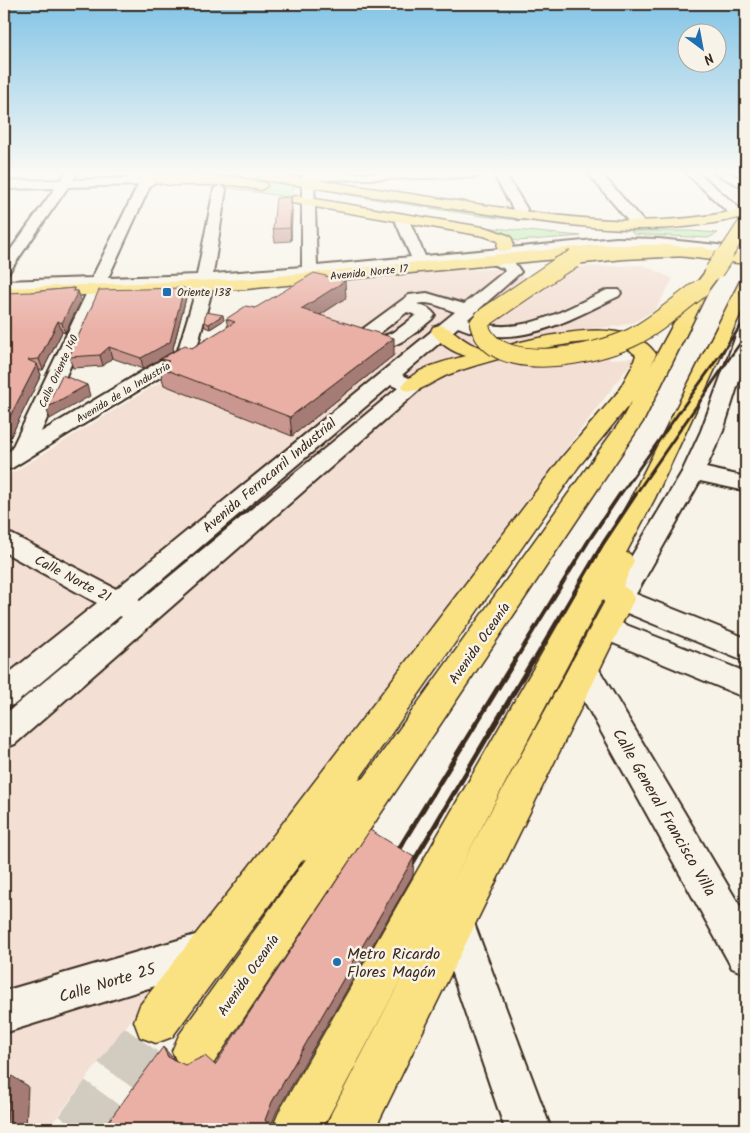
<svg xmlns="http://www.w3.org/2000/svg" width="750" height="1133" font-family="Kalam,sans-serif">
  <rect width="100%" height="100%" fill="#f7f3e8"/>
  <filter id="ink" filterUnits="userSpaceOnUse"><feTurbulence type="fractalNoise" baseFrequency=".02" numOctaves="2"/><feDisplacementMap in="SourceGraphic" scale="10" xChannelSelector="R" yChannelSelector="G"/><feConvolveMatrix kernelMatrix="1 2 1 2 8 2 1 2 1" color-interpolation-filters="sRGB"/></filter>
  <g filter="url(#ink)">
    <path fill="#f3dfd4" d="M643 265 673 279 655 310 634 322 619 326 591 329 610 359 635 358 48 1129H4V478L320 284 454 270 500 269 550 284 579 267Z"/>
    <g fill="#b8ebac" stroke="#7a8a65">
      <path d="M131 173H238L293 183 294 198Z"/>
      <path d="M321 187 537 220 544 223 481 216 342 194Z"/>
      <path d="M483 227 581 236 517 241Z"/>
      <path d="M690 231 718 233 708 238 633 234 631 231Z"/>
    </g>
    <g fill="none" stroke-linecap="round" stroke-linejoin="round">
      <path stroke="#d1cbc0" stroke-width="44" stroke-dasharray="44 22" stroke-linecap="butt" d="M77 1129 156 1021"/>
      <defs>
        <g id="minor">
          <path d="M65 173H77L73 180 136 178 153 175 159 179 150 186 108 278 197 275 214 189 220 185 226 189 213 274 302 267V173H484L478 177 314 180 317 266 411 257 394 218 401 214 408 218 425 256 616 238 659 239 746 248V256L659 247 616 246 501 257 514 262 521 272 468 319C518 340 563 310 607 290H619L621 293 619 296C567 321 516 352 458 327L402 375 419 382 422 386 419 390 15 744 4 748V715L122 617 120 616 15 704 4 708V677L97 603 4 552V532L13 535 116 589 455 312C444 308 428 300 417 304 425 307 430 308 435 315L432 319C416 333 391 355 367 346 361 344 359 341 357 335L360 331 409 295 427 293 464 304 505 271 503 268 485 262 483 259 318 275C312 283 303 288 293 285L291 282 296 277 211 284 213 286 197 348 199 351 196 355 12 468 4 470V454L11 450 89 288 4 291V281L92 278 138 185 68 187 9 272 4 274V259L55 188 4 189V181L61 180ZM198 284 178 350 41 432 104 290 102 287ZM407 312 416 315C406 323 389 339 376 336ZM391 385 398 388 140 601 138 600Z"/>
          <path d="M493 173H505L527 209 523 218 518 219 511 215 513 209Z"/>
          <path d="M588 173H601L643 221 645 224 643 227H633Z"/>
          <path d="M686 173H699L739 208 746 205V215L738 218 733 217Z"/>
          <path d="M714 173H730L746 181V189Z"/>
          <path d="M746 328V359L723 431 706 468 746 477V491L700 481 636 594 746 638V662L610 606 606 599 682 472 701 431 737 333 740 329Z"/>
          <path d="M606 617 746 672V698L596 636 592 628 596 620Z"/>
          <path d="M583 658 594 661 746 916V974L732 968 572 679 568 670 572 661Z"/>
          <path d="M454 901 468 907 551 1129H505L434 921 440 907Z"/>
          <path d="M209 931 223 937 229 951 223 965 4 1033V991Z"/>
        </g>
        <g id="major">
          <path d="M117 173 234 177 266 183 267 186 261 190 234 185H171L123 177Z"/>
          <path d="M237 173H270C337 183 403 193 470 203 561 217 646 231 738 210L745 214 743 217C646 241 557 224 461 210 388 199 316 188 243 177Z"/>
          <path d="M297 196 488 228 510 236C514 241 514 246 510 251H500L497 248 498 241 484 236 292 203 290 200 292 197Z"/>
          <path d="M597 245H670L746 254V264L670 255H597L246 289 4 298V288L246 279Z"/>
          <path d="M440 325C459 330 464 348 491 348 502 348 515 343 525 341 562 333 630 317 656 354L645 381 633 400 579 466 301 862 172 1037 156 1043 140 1037 134 1021 140 1005 273 836 563 456 618 392 632 367 636 355C631 351 626 346 620 344 587 333 484 361 450 374 435 379 421 394 405 390L402 386C414 368 446 361 466 356 452 352 439 343 431 331L433 327Z"/>
          <path d="M620 588 630 591 634 599 375 1129H325L332 1112 439 906 606 599 610 591Z"/>
        </g>
        <g id="highway">
          <path d="M703 247 708 249 711 252 708 255 624 259 574 264 568 262 566 259 568 256 574 254 624 249Z"/>
          <path d="M714 266 720 268 722 271 708 290 644 420 211 1067 195 1074 179 1067 172 1051 179 1035 306 859 287 868 273 862 268 849 273 836 350 783 364 778 622 419 692 289 708 268Z"/>
          <path d="M746 280V302L655 498 626 553 630 554 634 561 623 586 630 591 634 599 630 607C618 610 611 608 602 600L322 1129H272L279 1112 631 498 738 285 740 281Z"/>
        </g>
      </defs>
      <use href="#minor" stroke="#3b2a1e" stroke-width="4"/>
      <use href="#major" stroke="#3b2a1e" stroke-width="3"/>
      <use href="#highway" stroke="#3b2a1e" stroke-width="3"/>
      <use href="#minor" fill="#f7f3e8" fill-rule="evenodd"/>
      <use href="#major" fill="#fae181" fill-rule="evenodd"/>
      <use href="#highway" fill="#fae181" fill-rule="evenodd"/>
      <g stroke="#3b2a1e" stroke-width="2.5">
        <path d="M714 363 746 319"/>
        <path d="M726 363 746 335"/>
      </g>
      <g stroke="#3b2a1e" stroke-width="3">
        <path d="M620 495 715 362"/>
        <path d="M635 495 727 362"/>
      </g>
      <g stroke="#3b2a1e" stroke-width="4">
        <path d="M514 662 589 540 620 494"/>
        <path d="M533 662 602 545 636 494"/>
      </g>
      <g stroke="#3b2a1e" stroke-width="5">
        <path d="M392 860 515 660"/>
        <path d="M408 871 533 660"/>
      </g>
      <defs>
        <path id="highway-bridge-far1" d="M723 258 746 223"/>
        <g id="highway-bridge">
          <path d="M574 259 560 266 484 318 479 324C493 378 596 355 631 338 656 326 678 305 700 289"/>
          <path d="M714 271 724 256"/>
        </g>
      </defs>
      <use href="#highway-bridge-far1" stroke="#3b2a1e" stroke-width="16" stroke-linecap="butt"/>
      <use href="#highway-bridge" stroke="#3b2a1e" stroke-width="20" stroke-linecap="butt"/>
      <use href="#highway-bridge-far1" stroke="#fae181" stroke-width="14"/>
      <use href="#highway-bridge" stroke="#fae181" stroke-width="18"/>
    </g>
    <g fill="#c9978f" stroke="#3b2a1e">
      <path d="M292 210 291 241 275 242 273 229Z"/>
      <path d="M74 288 75 291H78L81 301 65 333 62 332 43 370H39L41 375 7 444 31 292Z"/>
      <path d="M184 288 186 298 172 352 143 369 112 358 103 366 73 368 69 357Z"/>
      <path d="M346 298 320 315 394 355 292 436 164 385 159 367 163 365 161 359 192 348 228 327 226 319 255 308Z"/>
      <path d="M224 320 210 329 205 327 204 322Z"/>
    </g>
    <g fill="#a47b74" stroke="#3b2a1e">
      <path d="M291 197 292 210 291 241 290 228Z"/>
      <path d="M345 281 346 298 303 326 301 309Z"/>
      <path d="M74 288 76 294 78 291 81 301 65 333 62 323Z"/>
      <path d="M184 288 186 298 172 352 143 369 141 358Z"/>
      <path d="M223 315 224 320 210 329 209 324Z"/>
      <path d="M58 321 62 332 43 370 39 359Z"/>
      <path d="M394 338V355L292 436 290 417Z"/>
      <path d="M109 347 112 358 103 366 100 355Z"/>
      <path d="M37 364 41 375 7 444 4 446V428Z"/>
      <path d="M87 385 90 396 50 419 46 408Z"/>
      <path d="M414 857 413 875 277 1111 270 1128 265 1120 272 1102Z"/>
      <path d="M163 1047 173 1058 178 1069 168 1057Z"/>
      <path d="M10 1075 28 1086 26 1129H6Z"/>
    </g>
    <g fill="#eab0a6" stroke="#3b2a1e">
      <path d="M291 197 290 228 273 229 276 198Z"/>
      <path d="M314 273 345 281 301 309 394 338 290 417 159 367 169 361 161 359 185 345 192 348 235 322 226 319 246 306 255 308Z"/>
      <path d="M74 288 73 291H78L62 323 58 321 39 359 28 360 37 364 4 428V293L31 292Z"/>
      <path d="M184 288 170 342 141 358 109 347 100 355 69 357 99 290Z"/>
      <path d="M206 312 223 315 209 324 204 322Z"/>
      <path d="M62 375 87 385 46 408Z"/>
      <path d="M370 830 414 857 272 1102 265 1120 266 1122H276L284 1129H103L163 1047 168 1057 185 1065 205 1056 215 1065Z"/>
      <path d="M10 1075 6 1129H4V1077Z"/>
    </g>
  </g>
  <linearGradient id="sky" x2="0" y2="1"><stop stop-color="#82c4e6"/><stop offset="0.52" stop-color="#fbfaf5"/><stop offset="1" stop-color="#fbfaf5" stop-opacity="0"/></linearGradient>
  <rect width="750" height="332" fill="url(#sky)"/>
  <g fill="#1f6fb2" stroke="#f7f3e8" stroke-width="2">
    <rect x="162" y="287" width="10" height="10" rx="2.5"/>
    <circle cx="337" cy="962" r="5"/>
  </g>
  <g text-anchor="middle" stroke-width="5" stroke-linejoin="round" paint-order="stroke">
    <g font-size="11" fill="#3b2a1e" stroke="#f7f3e8">
      <text transform="translate(369 272) rotate(-6)" y="4">Avenida Norte 17</text>
      <text transform="translate(58 371) rotate(-65)" y="4">Calle Oriente 140</text>
      <text transform="translate(123 392) rotate(-31)" y="4">Avenida de la Industria</text>
    </g>
    <g font-size="11" fill="#3b2a1e" stroke="#f7f3e8" text-anchor="start">
      <text x="177" y="296">Oriente 138</text>
    </g>
    <g font-size="14" fill="#3b2a1e" stroke="#f7f3e8">
      <text transform="translate(269 475) rotate(-40)" y="5">Avenida Ferrocarril Industrial</text>
      <text transform="translate(73 578) rotate(28)" y="5">Calle Norte 21</text>
      <text transform="translate(479 643) rotate(-55)" y="5">Avenida Oceanía</text>
      <text transform="translate(248 975) rotate(-55)" y="5">Avenida Oceanía</text>
    </g>
    <g font-size="16" fill="#3b2a1e" stroke="#f7f3e8">
      <text transform="translate(665 812) rotate(60)" y="6">Calle General Francisco Villa</text>
      <text transform="translate(107 982) rotate(-17)" y="6">Calle Norte 25</text>
    </g>
    <g font-size="16" fill="#3b2a1e" stroke="#f7f3e8" text-anchor="start">
      <text x="347" y="959">Metro Ricardo<tspan x="347" dy="18">Flores Magón</tspan></text>
    </g>
  </g>
  <rect width="750" height="1133" fill="none" stroke="#f7f3e8" stroke-width="20"/>
  <rect x="10" y="10" width="730" height="1113" fill="none" stroke="#3b2a1e" stroke-width="2" filter="url(#ink)"/>
  <g transform="translate(702 48) rotate(148)"><circle r="24" fill="#f7f3e8" stroke="#aca397"/>
  <path d="M0-4L9 19L0 12L-9 19Z" fill="#1f6fb2"/>
  <text y="-8" font-size="14" font-weight="bold" text-anchor="middle" fill="#3b2a1e">N</text>
  </g>
</svg>
